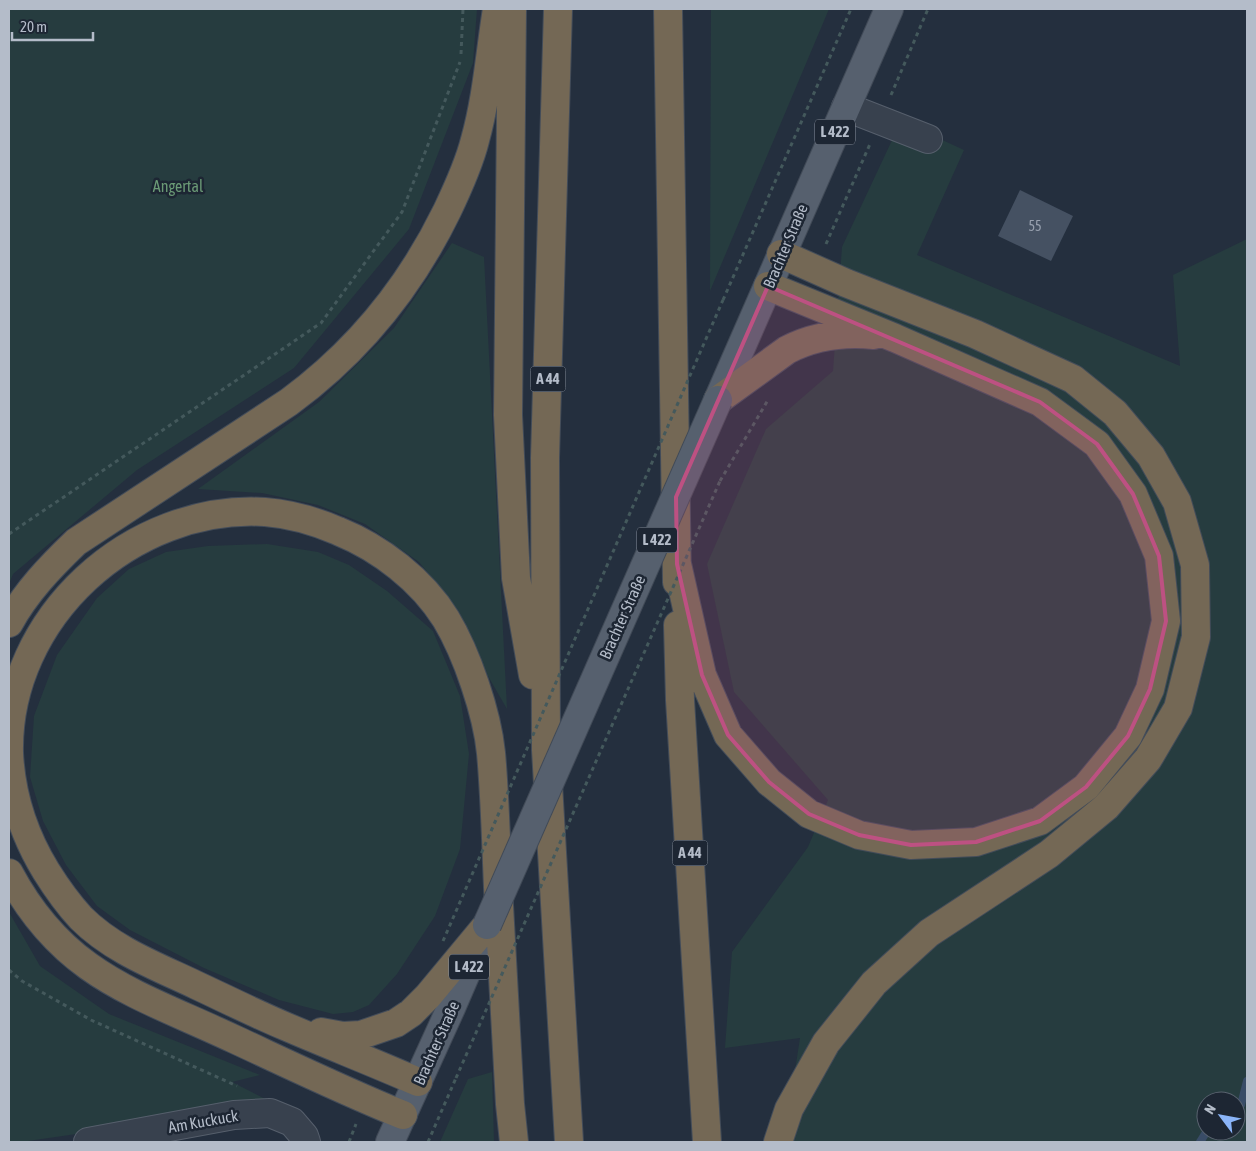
<svg xmlns="http://www.w3.org/2000/svg" width="1256" height="1151" viewBox="0 0 1256 1151" font-family="'Asap Condensed',sans-serif">
<style>
.green{fill:#263c3f;fill-rule:evenodd}
.lines{fill:none;stroke-linecap:round;stroke-linejoin:round}
.stream{stroke:#394c67;stroke-width:8}
.building{fill:#455162}
.minor-casing{stroke:#565f6c;stroke-width:30}
.major-casing{stroke:#414a57;stroke-width:30}
.highway-casing{stroke:#434c59;stroke-width:30}
.path{stroke:#44595c;stroke-width:3;stroke-dasharray:4 4;stroke-linecap:butt}
.minor{stroke:#38414e;stroke-width:28}
.major{stroke:#56606e;stroke-width:28}
.highway{stroke:#746855;stroke-width:28}
.major-bridge-casing{stroke:#414a57;stroke-width:30;stroke-linecap:butt}
.path-bridge{stroke:#44595c;stroke-width:3;stroke-dasharray:4 4;stroke-linecap:butt}
.major-bridge{stroke:#56606e;stroke-width:28}
.marked{fill:#bd5182;fill-opacity:0.2;stroke:#bd5182;stroke-width:4;stroke-linejoin:round}
.labels{text-anchor:middle;stroke-width:5;stroke-linejoin:round;paint-order:stroke}
.number-label{font-size:14px;fill:#98a1af}
.shield{fill:#1d2633;stroke:#878f9c;stroke-width:1}
.shield-label{font-size:15px;font-weight:bold;fill:#b4bcc9}
.park-label{font-size:16px;fill:#6b9a76;stroke:#1d2633}
.street-label{font-size:16px;fill:#b4bcc9;stroke:#1d2633}
</style>
<rect width="100%" height="100%" fill="#242f3e"/>
<!-- green -->
<path class="green" d="M9 9H477L473 63 409 229 294 368 137 470 13 574 9 584Z
M711 9H829L710 291Z
M901 121 964 150 917 255 1180 366 1173 275 1247 239V1142H784L800 1038 725 1048 732 952 808 847 828 800 734 692 707 564 766 429 833 371 842 247ZM1206 1101H1236V1131H1206Z
M452 243 484 257 507 709 488 676 459 612 419 562 365 524 318 505 262 493 198 489 319 402 394 328Z
M267 544 318 552 349 565 387 591 433 631 460 696 469 754 460 849 435 916 397 974 369 1005 353 1012 333 1014 279 1000 204 968 130 930 97 906 66 865 43 821 30 777 34 716 57 655 97 598 129 569 166 552 208 546Z
M9 912 40 966 109 1014 260 1075 232 1082 277 1105 21 1142H9Z
M492 1072 494 1142H440L468 1079Z"/>
<g class="lines">
<!-- stream -->
<path class="stream" d="M1236 1109 1241 1105 1247 1081
M1200 1142 1207 1131"/>
</g>
<!-- building -->
<path class="building" d="M1020 190 1073 216 1051 261 998 236Z"/>
<g class="lines">
<defs>
<path id="minor" d="M846 107 928 139
M88 1142 234 1115 270 1113 292 1122 304 1136 306 1142"/>
<path id="major" d="M718 400 889 9
M390 1142 451 1008 482 936"/>
<path id="highway" d="M512 9 508 415 516 578 533 675
M558 9 545 458 546 750 569 1142
M668 9 677 582
M718 400 787 350C814 336 844 332 874 335
M677 564 702 675 728 735 769 782 809 814 859 835 911 845 976 842 1040 821 1086 787 1128 736 1150 689 1166 621 1159 556 1133 494 1097 444 1040 402 895 338 768 286
M9 623C26 592 50 567 76 542L289 402C357 352 410 287 447 211 458 188 469 164 475 140 487 97 490 52 497 9
M678 625 680 700 707 1142
M9 873C64 976 136 993 234 1039 290 1065 346 1092 403 1115
M321 1032 343 1036 361 1035 396 1023 411 1013 428 996 487 925
M418 1082C375 1063 331 1046 287 1027 256 1014 226 999 196 985 156 966 113 950 81 918 68 904 56 887 46 871 24 835 11 795 9 753 6 617 132 504 265 512 290 514 315 521 338 531 380 548 422 580 446 619 467 654 487 713 491 753 495 797 496 842 498 887 502 959 506 1031 510 1104L514 1142
M778 1142 789 1109 826 1043 874 983 929 933 1049 854 1106 807 1148 759 1178 708 1196 637 1195 565 1177 502 1151 456 1115 413 1073 379 975 334 846 283 781 254"/>
</defs>
<!-- minor casing -->
<use href="#minor" class="minor-casing"/>
<!-- major casing -->
<use href="#major" class="major-casing"/>
<!-- highway casing -->
<use href="#highway" class="highway-casing"/>
<!-- path -->
<path class="path" d="M461 54 463 9
M891 95 928 9
M826 244 870 144
M723 300 851 9
M720 481 768 400
M9 534 321 323 402 212 460 62
M9 970 22 981 91 1020 237 1086
M349 1142 356 1124
M428 1142 456 1078"/>
<!-- minor -->
<use href="#minor" class="minor"/>
<!-- major -->
<use href="#major" class="major"/>
<!-- highway -->
<use href="#highway" class="highway"/>
<defs>
<path id="major-bridge" d="M487 925 718 400"/>
</defs>
<!-- major-bridge casing -->
<use href="#major-bridge" class="major-bridge-casing"/>
<!-- path-bridge -->
<path class="path-bridge" d="M443 941 723 300
M456 1078 720 481"/>
<!-- major-bridge -->
<use href="#major-bridge" class="major-bridge"/>
</g>
<!-- marked area -->
<path class="marked" d="M768 286 1040 402 1097 444 1133 494 1159 556 1166 621 1150 689 1128 736 1086 787 1040 821 976 842 911 845 859 835 809 814 769 782 728 735 702 675 677 564 676 497Z"/>
<g class="labels">
<!-- number labels -->
<g class="number-label">
<text x="1035" y="231">55</text>
</g>
<!-- shield labels -->
<g class="shield">
<rect x="815" y="119.5" width="40" height="25" rx="4"/>
<rect x="530.5" y="366.5" width="35" height="25" rx="4"/>
<rect x="637" y="527.5" width="40" height="25" rx="4"/>
<rect x="672.5" y="840.5" width="35" height="25" rx="4"/>
<rect x="449" y="954.5" width="40" height="25" rx="4"/>
</g>
<g class="shield-label">
<text x="835" y="137">L 422</text>
<text x="548" y="384">A 44</text>
<text x="657" y="545">L 422</text>
<text x="690" y="858">A 44</text>
<text x="469" y="972">L 422</text>
</g>
<!-- park labels -->
<g class="park-label">
<text x="178" y="192">Angertal</text>
</g>
<!-- street labels -->
<g class="street-label">
<text transform="translate(785 246) rotate(-67)" y="6">Brachter Straße</text>
<text transform="translate(622 617) rotate(-66)" y="6">Brachter Straße</text>
<text transform="translate(436 1043) rotate(-66)" y="6">Brachter Straße</text>
<text transform="translate(203 1121) rotate(-10)" y="6">Am Kuckuck</text>
</g>
</g>
<!-- border -->
<rect width="1256" height="1151" fill="none" stroke="#b4bcc9" stroke-width="20"/>
<!-- north arrow -->
<g transform="translate(1221 1116) rotate(302)"><circle r="24" fill="#1d2633" stroke="#59626f"/>
<path d="M0-4L9 19L0 12L-9 19Z" fill="#8ab4f8"/>
<text y="-8" font-size="14" font-weight="bold" text-anchor="middle" fill="#b4bcc9">N</text>
</g>
<!-- scale -->
<path d="M12 32v8h81v-8" fill="none" stroke="#b4bcc9" stroke-width="2.5"/>
<text x="20" y="32" font-size="15" fill="#b4bcc9" stroke="#1d2633" stroke-width="4" paint-order="stroke">20 m</text>
</svg>
